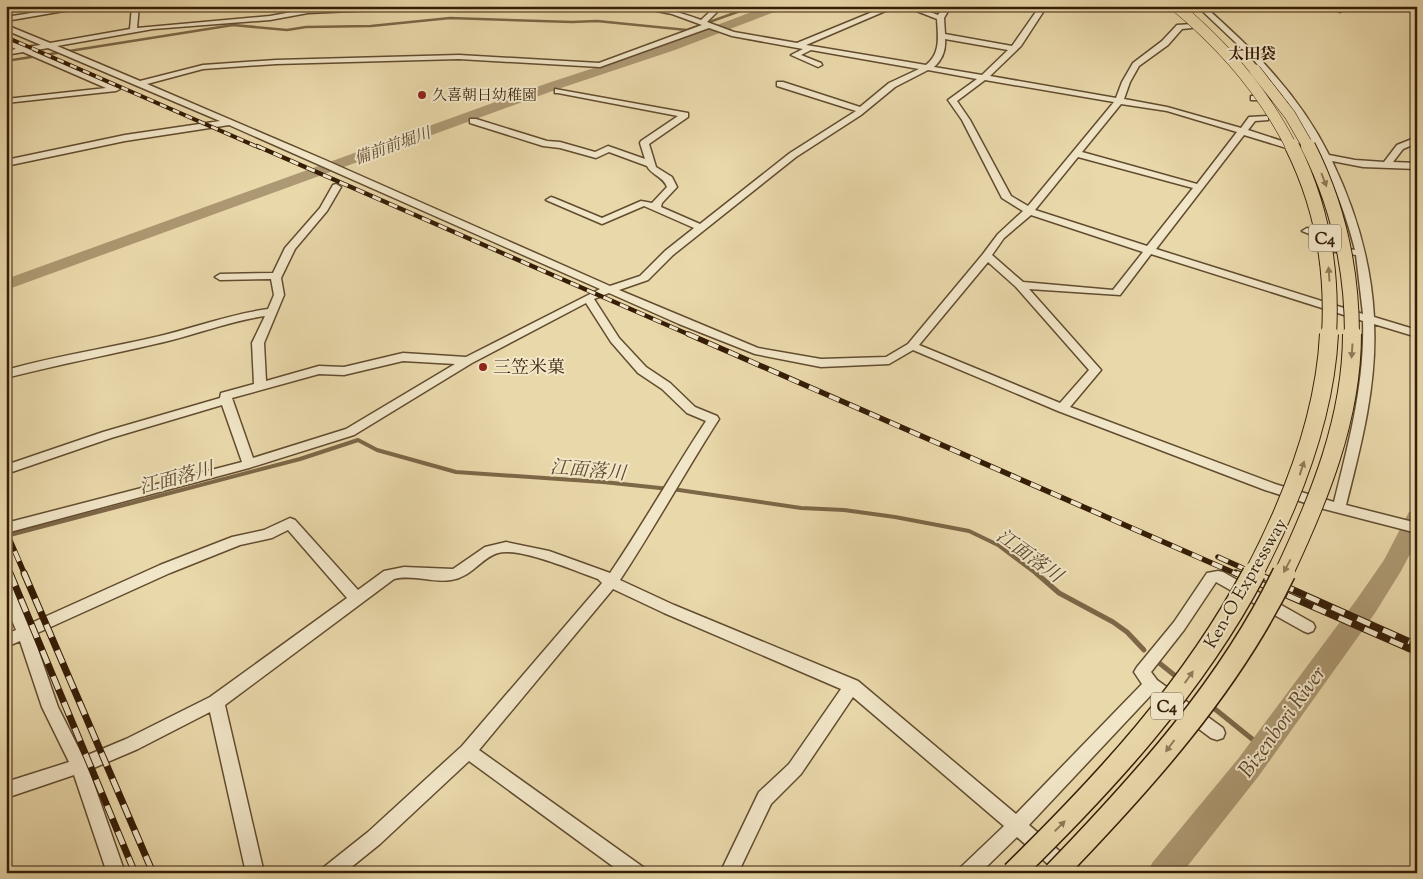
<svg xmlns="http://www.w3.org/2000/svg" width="1423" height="879" viewBox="0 0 1423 879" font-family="'Sorts Mill Goudy','Noto Serif JP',serif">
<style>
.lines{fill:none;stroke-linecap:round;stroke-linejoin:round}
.stream-far2{stroke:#7c6747;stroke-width:2.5}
.stream-far1{stroke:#7c6747;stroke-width:4}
.stream{stroke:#7c6747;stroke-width:5}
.river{fill:#ac9872;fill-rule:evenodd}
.minor-casing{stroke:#624c2f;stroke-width:3}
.minor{fill:#f1e6c8;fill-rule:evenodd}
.rail-far3-casing{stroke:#351d06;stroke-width:4}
.rail-far2-casing{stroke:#351d06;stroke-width:4.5}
.rail-far1-casing{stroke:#351d06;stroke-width:5.5}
.rail-casing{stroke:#351d06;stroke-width:7}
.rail-far3{stroke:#f1e6c8;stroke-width:2.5;stroke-dasharray:7;stroke-linecap:butt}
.rail-far2{stroke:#f1e6c8;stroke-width:3;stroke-dasharray:9;stroke-linecap:butt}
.rail-far1{stroke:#f1e6c8;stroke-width:4;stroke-dasharray:11;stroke-linecap:butt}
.rail{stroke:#f1e6c8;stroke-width:5;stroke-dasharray:14;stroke-linecap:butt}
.highway-bridge-far3-casing{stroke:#351d06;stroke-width:12;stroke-linecap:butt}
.highway-bridge-far2-casing{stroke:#351d06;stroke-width:16;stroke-linecap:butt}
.highway-bridge-far1-casing{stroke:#351d06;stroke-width:20;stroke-linecap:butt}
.highway-bridge-casing{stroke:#351d06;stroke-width:25;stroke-linecap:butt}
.highway-bridge-far3{stroke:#e9d8aa;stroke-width:11}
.highway-bridge-far2{stroke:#e9d8aa;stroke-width:14}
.highway-bridge-far1{stroke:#e9d8aa;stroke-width:18}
.highway-bridge{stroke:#e9d8aa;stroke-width:22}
.oneway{fill:#8f7a58}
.poi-dot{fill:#8f2418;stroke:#f1e6c8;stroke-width:2}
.labels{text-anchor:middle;stroke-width:4;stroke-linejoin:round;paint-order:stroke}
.far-poi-label{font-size:15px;fill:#351d06;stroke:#f1e6c8;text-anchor:start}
.far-quarter-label{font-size:16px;font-weight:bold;fill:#351d06;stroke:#f1e6c8}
.far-water-label{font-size:16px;font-style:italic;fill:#5f482c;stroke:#f1e6c8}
.shield{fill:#f1e6c8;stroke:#6d5940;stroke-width:1}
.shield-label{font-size:16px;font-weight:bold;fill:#351d06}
.poi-label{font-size:18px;fill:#351d06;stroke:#f1e6c8;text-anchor:start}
.street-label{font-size:18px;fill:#351d06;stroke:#f1e6c8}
.water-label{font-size:19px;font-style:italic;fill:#5f482c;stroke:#f1e6c8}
.near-water-label{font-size:22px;font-style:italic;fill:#5f482c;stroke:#f1e6c8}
</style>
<rect width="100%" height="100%" fill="#e9d8aa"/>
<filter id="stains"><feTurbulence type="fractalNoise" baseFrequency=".004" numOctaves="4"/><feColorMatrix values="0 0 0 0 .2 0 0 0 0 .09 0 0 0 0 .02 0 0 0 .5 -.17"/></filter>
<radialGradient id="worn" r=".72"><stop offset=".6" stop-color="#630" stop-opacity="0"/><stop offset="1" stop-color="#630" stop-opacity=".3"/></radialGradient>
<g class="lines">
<!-- stream-far2 -->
<path class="stream-far2" d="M6 61 233 25 287 30 306 27 371 26 450 18 572 22 597 21 687 30 754 6"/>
<!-- stream-far1 -->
<path class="stream-far1" d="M6 536 300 459 358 440 377 450 456 472 603 482 679 490 801 508 844 510 895 517 969 531 998 545 1038 575"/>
<!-- stream -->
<path class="stream" d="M1036 573 1059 593 1113 622 1127 632 1144 650
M1158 662 1178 678
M1210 705 1262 747"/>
<!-- river -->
<path class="river" d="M767 6H784L782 9 675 50 558 89 6 290V279L548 83 667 44Z
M1417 510V541L1401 571 1375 613 1258 777 1182 873H1148L1152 863 1238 759 1357 599 1384 560 1409 512Z"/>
<defs>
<path id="minor" d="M75 6H93L6 21V17Z
M132 6H139L137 28 270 16 308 9 421 6 418 8 308 13 270 20 153 29 57 46 140 81 203 65 276 60 459 55 599 63 702 25 672 14 631 6C656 6 677 11 701 20L716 6H723L707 22 734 32 797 43 887 6H897L806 45 926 65C941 53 938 37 937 19L904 6H914L938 15 944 6H951L944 18 945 34 1012 46 1040 6H1047L1021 46 990 76 1116 98 1122 82 1133 63 1162 41 1177 25 1192 24V28L1182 29 1168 45 1139 66 1130 82 1124 99 1167 107 1241 128 1249 117 1268 116V120L1255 121 1248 130 1319 153 1287 101 1251 100V96H1283L1253 59 1197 6H1204C1254 50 1299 95 1329 155L1355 160 1384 162 1397 145 1417 137V143L1403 149 1393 162 1417 163V169L1363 167 1332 161C1356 211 1371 262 1374 317L1417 330V337L1374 324C1377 385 1361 446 1346 505L1417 523V533L1324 509 1265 490 1058 411 913 350 889 364 821 367 755 354 679 324 609 293 594 299 619 338 646 367 670 383 695 407 717 416 719 419C685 472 655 527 620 580L674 605 858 681 1016 814 1142 684 1134 672 1137 667 1174 622 1207 573 1218 571 1223 572 1313 623 1315 627 1313 631 1308 633 1303 631 1216 582 1184 630 1151 672 1157 680 1223 728 1225 733 1223 738 1217 740 1211 738 1152 694 1029 825 1078 867 1081 873H1058L1017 837 980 873H958L961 867 1004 826 853 697 801 774 771 804 738 873H720L759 792 789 764 841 689 664 613 613 589 479 750 643 867 646 873H622L469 761 380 844 344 873H321L324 867 368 832 462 746 602 583 598 579C575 571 520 547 498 553 481 558 472 577 451 580 432 583 413 574 394 579L225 705 264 873H246L210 712 138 749 89 770 125 873H107L74 775 6 798V782L69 762 42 707 20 641 6 647V634L16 630 6 606V583L11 584 29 624 160 565 232 537 264 530 290 518 295 520 358 590 384 571 404 567 453 569 485 547 506 542 549 551 610 573C644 523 673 471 706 421L687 413 662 389 638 373 611 342 586 303 472 363 354 435 249 468 6 533V523L242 462 222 405 111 438 6 474V465L103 432 220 398 221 393 254 384 252 343 265 316C231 321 200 333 168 341 114 354 60 364 6 378V370C58 355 112 348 164 335 199 326 232 314 268 309L274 295 271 279 220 280 215 277 220 274 273 273 285 248 320 208 333 185 336 184 341 187 327 211 295 249 281 278 284 295 264 343 266 381 319 366 344 367 403 353 466 357 600 289 229 125 125 141 6 166V160L125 135 220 121 48 48 32 51 120 89 116 91 6 103V99L106 88 23 52 6 55V51L16 49 6 45V40L25 47 41 45 6 30V25L50 43 130 29ZM709 28 732 36 803 49 791 55 818 67 822 65 821 63 801 55 811 50 919 69 889 83 860 107 783 82H777V86L856 111 790 153 700 224 661 207 662 203 677 187 672 177 656 167 649 144 688 117V113L555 89V93H558L678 116 641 141 640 143 645 159 608 146 595 152 560 142 547 141 476 119H470V123L543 146 560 148 596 158 609 152 647 166C651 175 663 176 667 187L652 203 641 201 602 218 554 198 551 197 546 200 602 224 644 206 694 228 665 251 640 276 610 286 325 160 147 84 203 69 276 64 459 59 600 67ZM945 39 1008 50 982 75 934 67C942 60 946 50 945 39ZM928 70 977 79 948 100 962 120 1002 198 1023 211 998 234 983 254 908 344 886 357 821 359 758 348 619 290 648 280 673 255 796 157 861 115 895 87ZM985 80 1114 102 1028 206 1011 196 970 120 957 101ZM1121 104 1167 111 1237 132 1197 184 1082 152ZM1244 135 1322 159C1336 189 1347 218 1355 250L1336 247 1318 231 1307 228 1302 231 1312 235 1329 251 1356 255 1363 314 1156 249ZM1078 157 1193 188 1147 246 1035 210ZM1031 215 1143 252 1113 290 1023 282 992 255 1004 238ZM1151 254 1363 321C1365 382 1349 442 1334 502L1275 484 1070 407 1101 370 1029 289 1120 295ZM988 262 1016 287 1089 370 1060 403 919 345ZM403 361 455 364 346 429 253 458 232 398 319 374 344 375ZM288 530 347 598 210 697 126 739 83 757 58 707 33 635 170 573 240 545 272 538Z
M1226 6H1237L1238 8 1235 10Z
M1327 6H1337L1343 10 1340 12Z"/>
</defs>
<!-- minor casing -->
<use href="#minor" class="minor-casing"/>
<!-- minor -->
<use href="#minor" class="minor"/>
<defs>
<path id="rail-far3" d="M6 37 260 148"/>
<path id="rail-far2" d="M257 146 690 335"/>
<path id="rail-far1" d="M688 334 1239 575
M6 531 25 575
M1218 557 1258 575
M6 564 10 575"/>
<path id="rail" d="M10 573 135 873
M24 573 153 873
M1236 573 1417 652
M1255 573 1410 642"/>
</defs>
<!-- rail-far3 casing -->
<use href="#rail-far3" class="rail-far3-casing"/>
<!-- rail-far2 casing -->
<use href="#rail-far2" class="rail-far2-casing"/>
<!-- rail-far1 casing -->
<use href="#rail-far1" class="rail-far1-casing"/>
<!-- rail casing -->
<use href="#rail" class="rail-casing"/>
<!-- rail-far3 -->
<use href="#rail-far3" class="rail-far3"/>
<!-- rail-far2 -->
<use href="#rail-far2" class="rail-far2"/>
<!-- rail-far1 -->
<use href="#rail-far1" class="rail-far1"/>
<!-- rail -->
<use href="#rail" class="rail"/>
<defs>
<path id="highway-bridge-far3" d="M1176 6C1224 46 1264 92 1292 148
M1255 70 1290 115 1309 148"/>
<path id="highway-bridge-far2" d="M1292 146C1322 206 1333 269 1329 335
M1308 146C1338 205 1352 269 1352 335"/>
<path id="highway-bridge-far1" d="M1253 575C1292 501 1325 418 1329 334
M1283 575C1319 499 1352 419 1352 334"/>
<path id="highway-bridge" d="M1013 873C1105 783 1193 688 1254 573
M1055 873C1141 784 1230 686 1284 573"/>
</defs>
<!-- highway-bridge-far3 casing -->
<use href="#highway-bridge-far3" class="highway-bridge-far3-casing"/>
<!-- highway-bridge-far2 casing -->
<use href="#highway-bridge-far2" class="highway-bridge-far2-casing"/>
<!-- highway-bridge-far1 casing -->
<use href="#highway-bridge-far1" class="highway-bridge-far1-casing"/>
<!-- highway-bridge casing -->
<use href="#highway-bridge" class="highway-bridge-casing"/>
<!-- highway-bridge-far3 -->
<use href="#highway-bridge-far3" class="highway-bridge-far3"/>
<!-- highway-bridge-far2 -->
<use href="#highway-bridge-far2" class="highway-bridge-far2"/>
<!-- highway-bridge-far1 -->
<use href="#highway-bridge-far1" class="highway-bridge-far1"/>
<!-- highway-bridge -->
<use href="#highway-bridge" class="highway-bridge"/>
</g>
<!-- one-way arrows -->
<defs><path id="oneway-solid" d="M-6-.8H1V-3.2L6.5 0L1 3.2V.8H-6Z" transform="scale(1.25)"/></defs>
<g class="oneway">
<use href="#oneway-solid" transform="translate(1324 180) rotate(69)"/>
<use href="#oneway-solid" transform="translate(1329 274) rotate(-94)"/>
<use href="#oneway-solid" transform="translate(1352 351) rotate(94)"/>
<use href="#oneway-solid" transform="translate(1302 468) rotate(-72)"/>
<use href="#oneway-solid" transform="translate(1287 566) rotate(118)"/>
<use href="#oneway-solid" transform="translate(1189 677) rotate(-55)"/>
<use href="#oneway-solid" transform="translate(1170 746) rotate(127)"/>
<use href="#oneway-solid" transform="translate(1060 826) rotate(-45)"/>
</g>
<!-- markers -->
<g class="poi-dot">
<circle cx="422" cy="95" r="5"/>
<circle cx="483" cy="367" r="5"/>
</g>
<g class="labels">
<!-- far-poi labels -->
<g class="far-poi-label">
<text x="432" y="100">久喜朝日幼稚園</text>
</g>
<!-- far-quarter labels -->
<g class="far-quarter-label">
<text x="1252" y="59">太田袋</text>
</g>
<!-- far-water labels -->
<g class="far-water-label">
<text transform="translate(392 145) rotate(-20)" y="6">備前前堀川</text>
</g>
<!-- shield labels -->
<g class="shield">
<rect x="1309" y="224.5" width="32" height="27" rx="4"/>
<rect x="1151" y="692.5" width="32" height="27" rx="4"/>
</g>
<g class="shield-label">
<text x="1325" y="244">C4</text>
<text x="1167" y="712">C4</text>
</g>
<!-- poi labels -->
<g class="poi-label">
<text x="493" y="373">三笠米菓</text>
</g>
<!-- street labels -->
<g class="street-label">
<text transform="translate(1245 583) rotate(-60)" y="6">Ken-O Expressway</text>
</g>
<!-- water labels -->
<g class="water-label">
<text transform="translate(588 469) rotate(5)" y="7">江面落川</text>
<text transform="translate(176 477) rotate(-15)" y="7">江面落川</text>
<text transform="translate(1030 555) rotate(36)" y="7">江面落川</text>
</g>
<!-- near-water labels -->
<g class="near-water-label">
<text transform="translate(1281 721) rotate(-54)" y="8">Bizenbori River</text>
</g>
</g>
<!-- margin -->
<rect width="1423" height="879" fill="none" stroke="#e9d8aa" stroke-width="25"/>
<rect x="8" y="8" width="1408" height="864" fill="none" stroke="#351d06" stroke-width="2.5"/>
<rect x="12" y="12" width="1398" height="854" fill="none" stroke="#351d06"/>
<rect width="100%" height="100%" filter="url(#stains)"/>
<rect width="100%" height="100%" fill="url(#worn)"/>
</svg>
